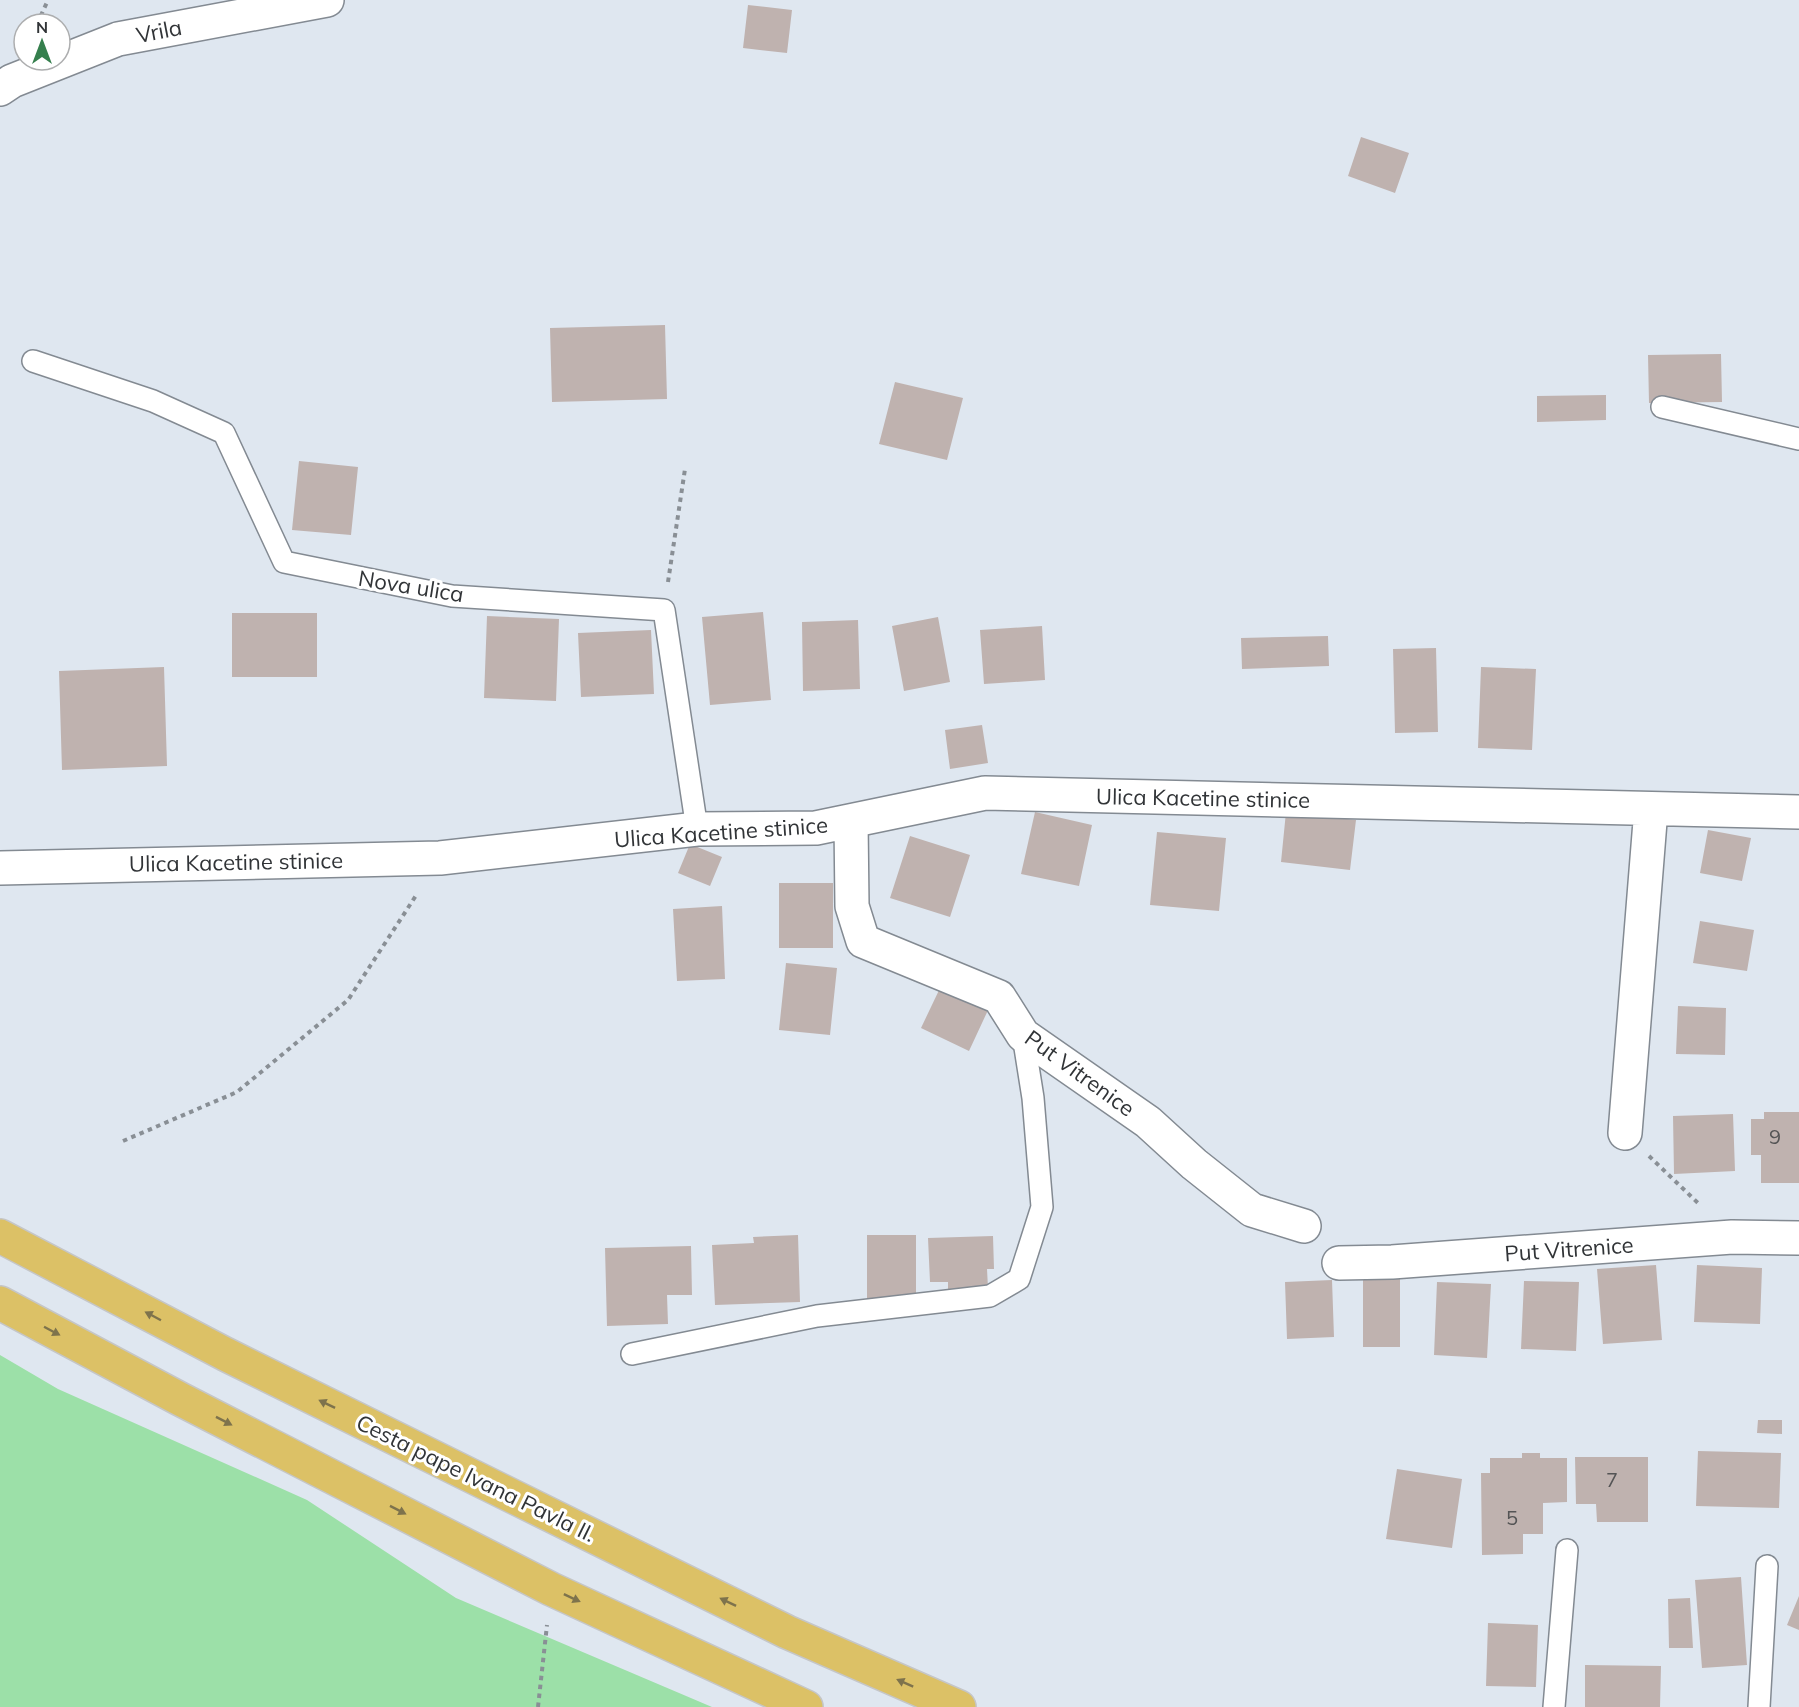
<svg xmlns="http://www.w3.org/2000/svg" width="1799" height="1707" viewBox="0 0 1799 1707" font-family="Mulish,sans-serif">
<style>
.green{fill:#9ce0a8}
.building{fill:#bfb2af}
.lines{fill:none;stroke-linecap:round;stroke-linejoin:round}
.lane-casing{stroke:#838a92;stroke-width:24}
.street-casing{stroke:#838a92;stroke-width:36}
.primary-casing{stroke:#c5c6c7;stroke-width:36}
.path{stroke:#898f95;stroke-width:4;stroke-dasharray:4.5 4.5;stroke-linecap:butt}
.lane{stroke:#fff;stroke-width:21}
.street{stroke:#fff;stroke-width:33}
.primary{stroke:#dcc166;stroke-width:33}
.oneway{fill:#7e734c}
.labels{text-anchor:middle;stroke-width:6;stroke-linejoin:round;paint-order:stroke}
.number-label{font-size:20px;fill:#545455}
.street-label{font-size:22px;fill:#313437;stroke:#fff}
</style>
<rect width="100%" height="100%" fill="#dfe7f0"/>
<!-- green -->
<path class="green" d="M0 1355 58 1389 307 1500 456 1598 712 1707H0Z"/>
<!-- building -->
<path class="building" d="M748 5 792 10 787 53 743 48Z
M1361 137 1409 153 1395 193 1348 176Z
M665 325 667 399 552 402 550 328Z
M1721 354 1722 402 1649 403 1648 355Z
M895 382 963 398 947 460 879 444Z
M1606 395V420L1537 422V396Z
M299 461 358 467 351 535 292 530Z
M763 612 771 700 710 705 702 617Z
M232 613H317V677H232Z
M487 616 559 619 556 701 484 698Z
M938 617 950 682 904 691 892 626Z
M858 620 860 689 803 691 802 622Z
M1042 626 1045 680 984 684 980 630Z
M651 630 654 694 581 697 578 633Z
M1328 636 1329 666 1242 669 1241 638Z
M1436 648 1438 732 1395 733 1393 649Z
M164 667 167 766 62 770 59 671Z
M1481 667 1536 669 1532 750 1478 748Z
M982 725 988 763 950 769 945 730Z
M1035 812 1092 825 1079 886 1021 874Z
M1286 812 1356 820 1350 870 1281 862Z
M1708 830 1751 838 1742 881 1700 873Z
M1157 832 1226 838 1219 911 1150 905Z
M910 836 970 855 950 917 890 898Z
M690 844 722 857 710 886 678 873Z
M779 883H833V948H779Z
M722 906 725 979 677 981 673 909Z
M1700 921 1754 930 1747 971 1693 963Z
M786 963 837 968 830 1035 779 1030Z
M941 986 989 1008 969 1051 921 1028Z
M1678 1006 1726 1008 1725 1055 1676 1054Z
M1764 1112H1799V1183H1761V1155H1751V1119H1764Z
M1733 1114 1735 1171 1674 1174 1673 1116Z
M798 1235 800 1302 715 1305 712 1245 754 1243 753 1237Z
M867 1235H916V1298H867Z
M993 1236 994 1269H987L988 1288 948 1289V1282H930L928 1238Z
M691 1246 692 1295H667L668 1324 607 1326 605 1248Z
M1656 1265 1662 1340 1603 1344 1597 1269Z
M1697 1265 1762 1268 1760 1324 1694 1322Z
M1363 1279H1400V1347H1363Z
M1332 1280 1334 1337 1287 1339 1285 1282Z
M1524 1281 1579 1282 1576 1351 1521 1349Z
M1437 1282 1491 1284 1487 1358 1434 1355Z
M1758 1420H1782V1434L1757 1433Z
M1698 1451 1781 1453 1779 1508 1696 1506Z
M1522 1453H1540V1458H1567V1502L1543 1503V1534H1523V1554L1482 1555 1481 1473H1490V1458H1522Z
M1575 1457H1648V1522H1597L1596 1504H1576Z
M1397 1469 1462 1479 1452 1548 1386 1539Z
M1741 1577 1747 1665 1702 1668 1695 1580Z
M1799 1596V1630L1787 1625Z
M1690 1598 1693 1648H1669L1668 1599Z
M1488 1623 1538 1625 1536 1687 1486 1686Z
M1585 1665 1661 1666 1660 1707H1585Z"/>
<g class="lines">
<defs>
<path id="lane" d="M33 361 153 401 224 433 284 562 452 596 664 610 697 829
M1662 407 1799 439
M632 1354 817 1316 990 1296 1019 1279 1042 1207 1033 1098 1023 1035
M1554 1707 1567 1550
M1759 1707 1767 1566"/>
<path id="street" d="M0 89 12 81 118 39 327 0
M851 821 852 906 863 941 999 997 1023 1035 1148 1122 1194 1164 1252 1210 1304 1226
M0 868 440 858 697 829 816 828 985 793 1799 812
M1625 1133 1651 809
M1339 1263 1392 1262 1732 1237 1799 1238"/>
<path id="primary" d="M0 1236 225 1354 787 1632 959 1707
M0 1303 180 1399 551 1589 806 1707"/>
</defs>
<!-- lane casing -->
<use href="#lane" class="lane-casing"/>
<!-- street casing -->
<use href="#street" class="street-casing"/>
<!-- primary casing -->
<use href="#primary" class="primary-casing"/>
<!-- path -->
<path class="path" d="M37 24 48 0
M668 582 685 469
M123 1141 237 1092 348 1000 417 894
M1649 1156 1700 1205
M538 1707 547 1625"/>
<!-- lane -->
<use href="#lane" class="lane"/>
<!-- street -->
<use href="#street" class="street"/>
<!-- primary -->
<use href="#primary" class="primary"/>
</g>
<!-- one-way arrows -->
<defs><path id="oneway-solid" d="M-6-.8H1V-3.2L6.5 0L1 3.2V.8H-6Z" transform="scale(1.5)"/></defs>
<g class="oneway">
<use href="#oneway-solid" transform="translate(153 1316) rotate(-152)"/>
<use href="#oneway-solid" transform="translate(52 1331) rotate(28)"/>
<use href="#oneway-solid" transform="translate(327 1404) rotate(-154)"/>
<use href="#oneway-solid" transform="translate(224 1421) rotate(27)"/>
<use href="#oneway-solid" transform="translate(398 1510) rotate(27)"/>
<use href="#oneway-solid" transform="translate(572 1598) rotate(25)"/>
<use href="#oneway-solid" transform="translate(728 1602) rotate(-154)"/>
<use href="#oneway-solid" transform="translate(905 1683) rotate(-156)"/>
</g>
<g class="labels">
<!-- number labels -->
<g class="number-label">
<text x="1775" y="1144">9</text>
<text x="1612" y="1487">7</text>
<text x="1512" y="1525">5</text>
</g>
<!-- street labels -->
<g class="street-label">
<text transform="translate(159 31) rotate(-11)" y="8">Vrila</text>
<text transform="translate(411 586) rotate(9)" y="8">Nova ulica</text>
<text transform="translate(1203 798) rotate(1)" y="8">Ulica Kacetine stinice</text>
<text transform="translate(721 832) rotate(-4)" y="8">Ulica Kacetine stinice</text>
<text transform="translate(236 862) rotate(-1)" y="8">Ulica Kacetine stinice</text>
<text transform="translate(1080 1073) rotate(36)" y="8">Put Vitrenice</text>
<text transform="translate(1569 1249) rotate(-4)" y="8">Put Vitrenice</text>
<text transform="translate(476 1478) rotate(26)" y="8">Cesta pape Ivana Pavla II.</text>
</g>
</g>
<!-- north arrow -->
<g transform="translate(42 42)"><circle r="28" fill="#ffffff" stroke="#adaeaf" stroke-width="1.5"/>
<path d="M0-4.5L10 22L0 15L-10 22Z" fill="#357f4d"/>
<text y="-9" font-size="16" font-weight="bold" text-anchor="middle" fill="#313437">N</text>
</g>
</svg>
